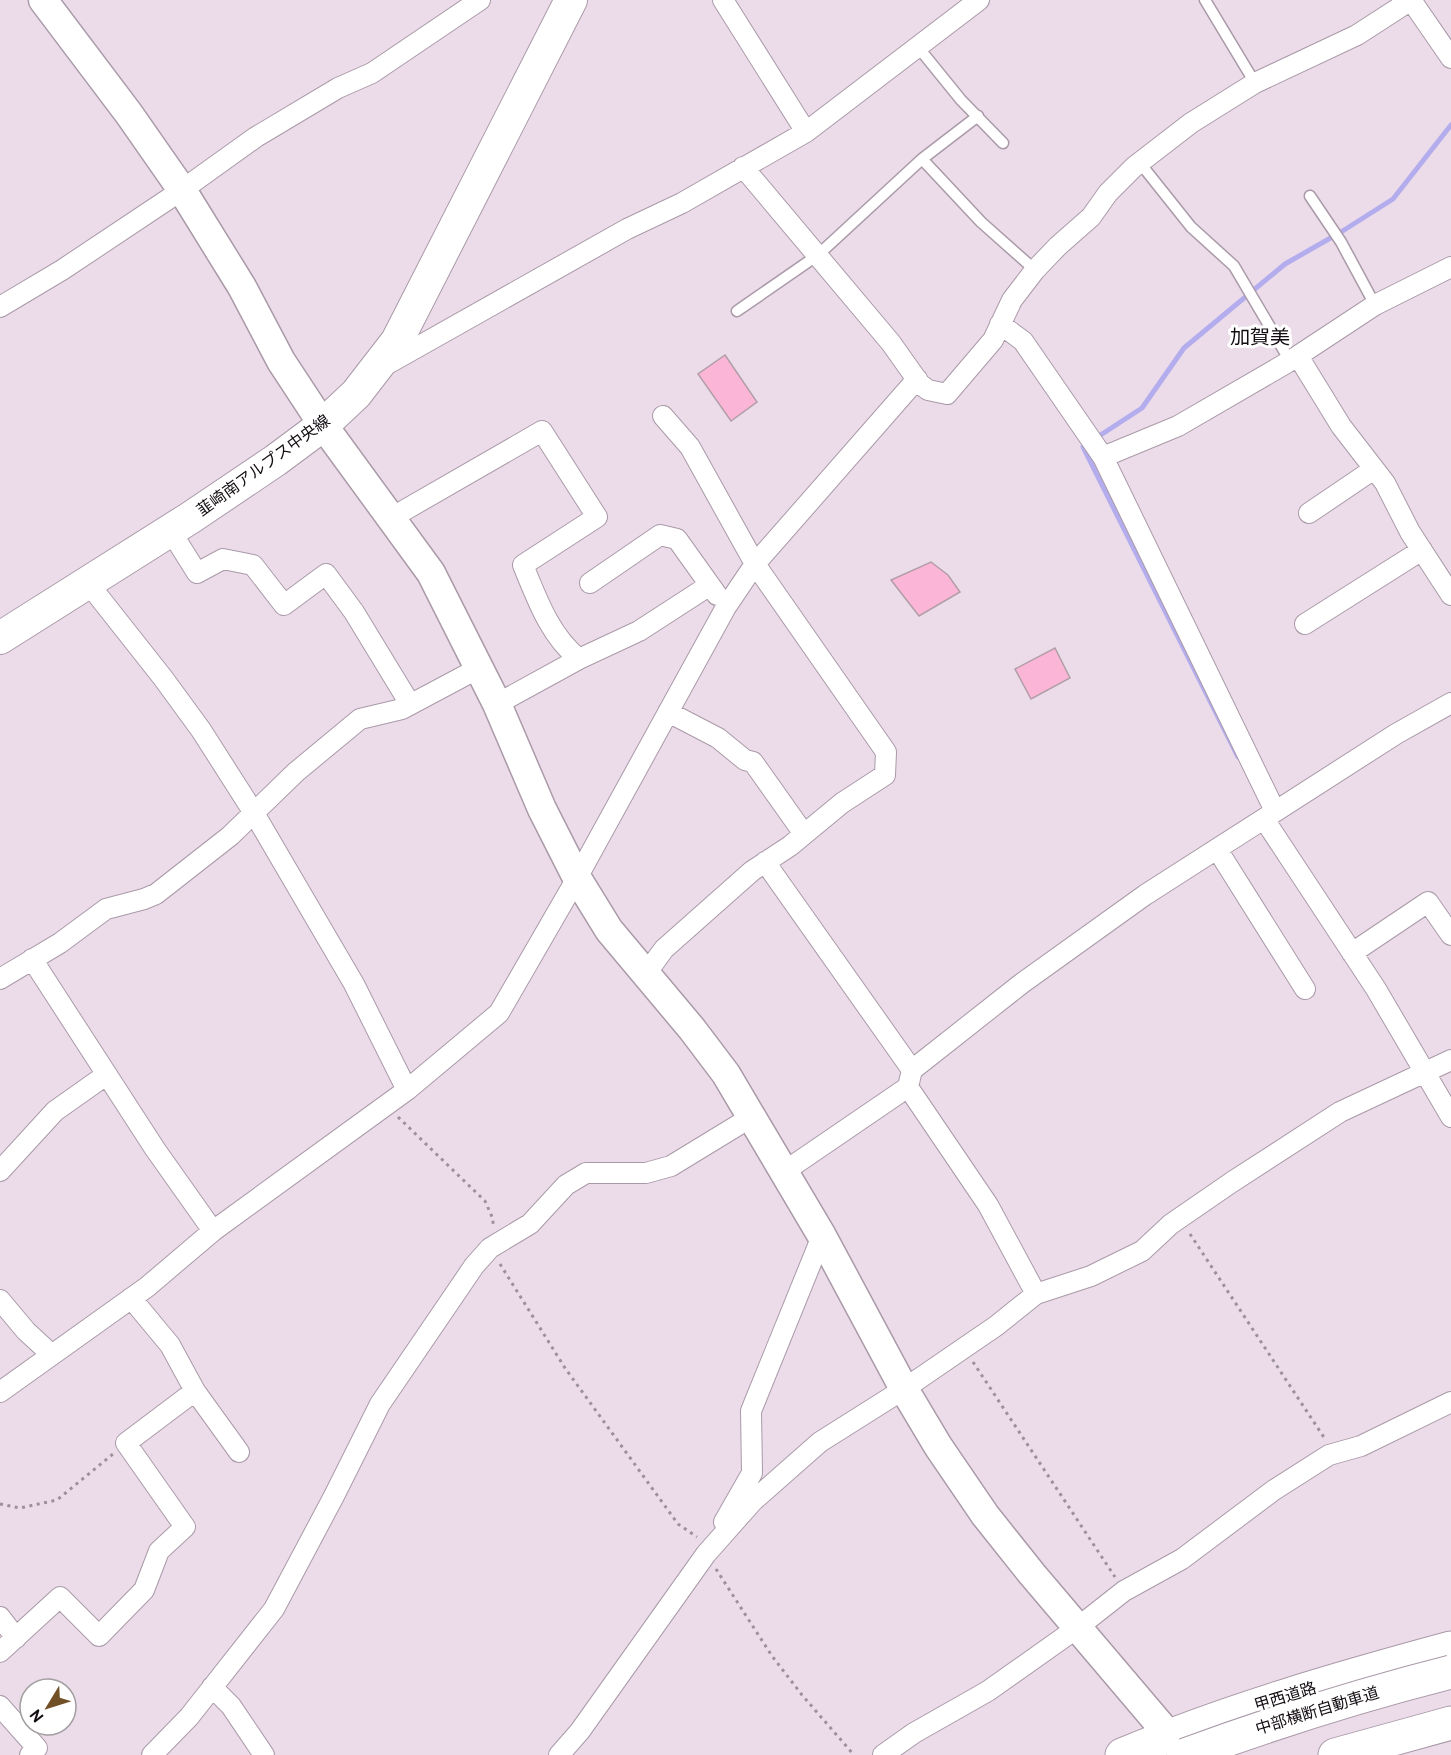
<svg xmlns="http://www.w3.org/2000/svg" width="1451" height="1755" viewBox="0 0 1451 1755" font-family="Overpass,'Noto Sans JP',sans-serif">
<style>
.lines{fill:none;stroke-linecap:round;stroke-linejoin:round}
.stream{stroke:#b3aded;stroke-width:5}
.building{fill:#fbb5d6;stroke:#b19ea6;stroke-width:1.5}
.lane-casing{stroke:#aa9aa8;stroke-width:13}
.street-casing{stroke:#aa9aa8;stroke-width:22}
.secondary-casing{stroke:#aa9aa8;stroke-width:31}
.primary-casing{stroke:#aa9aa8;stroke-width:34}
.highway-casing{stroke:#aa9aa8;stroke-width:35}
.path{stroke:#9c909b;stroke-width:3;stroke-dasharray:3 4.5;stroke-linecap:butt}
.lane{stroke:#fff;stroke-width:10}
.street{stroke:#fff;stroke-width:20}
.secondary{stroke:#fff;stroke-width:28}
.primary{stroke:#fff;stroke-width:32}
.highway{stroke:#fff;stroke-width:33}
.highway-bridge-casing{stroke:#aa9aa8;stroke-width:35;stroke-linecap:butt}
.highway-bridge{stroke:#fff;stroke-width:33}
.labels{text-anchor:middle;stroke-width:6;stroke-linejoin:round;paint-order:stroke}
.street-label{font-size:16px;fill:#130d12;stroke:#fff}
.quarter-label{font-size:20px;fill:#130d12;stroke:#fff}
</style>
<rect width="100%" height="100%" fill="#ecdcea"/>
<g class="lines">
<!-- stream -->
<path class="stream" d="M1096 438 1142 408 1184 348 1285 264 1341 232 1393 199 1451 125
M1088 443 1083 447 1238 757"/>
</g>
<!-- building -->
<path class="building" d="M725 355 757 402 731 421 698 374Z
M931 562 948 575 960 592 919 616 891 580Z
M1055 648 1070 678 1031 699 1015 669Z"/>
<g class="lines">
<defs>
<path id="lane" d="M1205 0 1255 83
M918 47 961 100 1003 143
M922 159 981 222 1035 270
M1140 163 1191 227 1234 266 1290 361
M1310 196 1341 242 1375 305
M737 311 818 255 922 159 978 116"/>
<path id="street" d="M723 0 806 132
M1411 0 1451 58
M743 167 891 343 920 384 928 390 947 394 993 340 1012 300 1035 270 1058 246 1091 217 1108 193 1134 167 1191 123 1255 83 1357 35 1411 0
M0 307 62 270 182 190 256 137 338 88 372 73 480 0
M1000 324 1023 341 1103 457 1275 811
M1298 356 1341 426 1385 483 1410 532 1451 595
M384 363 391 362 627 229 682 203 806 132 979 0
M1103 457 1178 426 1290 361 1375 305 1451 267
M1309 513 1374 469
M391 518 542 431 597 517 523 565C537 599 550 636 579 659L639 631 710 585
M170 530 197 573 223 559 253 565 284 605 326 574 354 612 410 704
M88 583 163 678 201 730 254 813 354 984 407 1090
M590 583 660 535 677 539 717 595
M1305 624 1422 550
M497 704 579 659
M668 712 718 738 745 760 753 762 804 834
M1264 819 1376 989 1451 1117
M1217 849 1305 989
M765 862 912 1070
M1352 953 1428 902 1451 935
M32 959 155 1149 213 1231
M645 975 664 949 752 871 790 846 842 803 885 775 886 752 755 564 690 447 663 416
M0 979 60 943 106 909 144 899 156 894 230 836 296 772 360 719 402 709 479 668
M908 1087 988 1205 1036 1294
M0 1171 55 1111 106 1075
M785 1171 908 1087 912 1070 1021 984 1145 895 1396 734 1451 703
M0 1300 26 1331 52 1355
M195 1391 239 1452
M0 1392 147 1287 213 1231 407 1090 499 1013 577 878 726 607 755 564 917 379
M724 1522 752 1473 751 1411 822 1236
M0 1617 16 1638
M0 1652 60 1597 99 1636 144 1590 159 1551 185 1527 126 1443 195 1391 170 1345 131 1298
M212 1687 231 1706 264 1755
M0 1706 37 1748 30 1755
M152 1755 189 1717 274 1609 334 1496 380 1404 474 1266 490 1248 530 1224 566 1185 586 1173H646L671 1166 753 1116
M559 1755 580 1731 706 1554 753 1501 820 1442 904 1389 996 1326 1036 1294 1091 1276 1142 1251 1171 1224 1232 1182 1340 1112 1451 1060
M883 1755 914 1733 988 1691 1077 1628 1124 1591 1182 1559 1274 1490 1329 1455 1361 1446 1451 1402"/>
<path id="secondary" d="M43 0 129 114 182 190 242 287 281 361 323 425 431 573 497 704 542 809 577 878 609 930 692 1029 726 1074 822 1236 904 1389 938 1446 985 1515 1032 1574 1184 1753"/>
<path id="primary" d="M0 638 190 518 276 460 323 425 356 394 397 341 571 0"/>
<path id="highway" d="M1122 1755C1229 1710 1340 1678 1451 1648
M1335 1755 1451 1723"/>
</defs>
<!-- lane casing -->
<use href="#lane" class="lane-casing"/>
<!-- street casing -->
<use href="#street" class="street-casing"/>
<!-- secondary casing -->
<use href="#secondary" class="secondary-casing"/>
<!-- primary casing -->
<use href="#primary" class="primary-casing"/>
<!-- highway casing -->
<use href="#highway" class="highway-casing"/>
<!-- path -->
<path class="path" d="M398 1117 485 1201 493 1219V1225
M1190 1234 1325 1439
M500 1264 565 1368 678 1524 697 1537
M973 1362 1115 1577
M0 1504 20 1508 57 1500 113 1454
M716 1569 772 1656 802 1695 854 1755"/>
<!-- lane -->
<use href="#lane" class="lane"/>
<!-- street -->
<use href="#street" class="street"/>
<!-- secondary -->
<use href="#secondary" class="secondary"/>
<!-- primary -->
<use href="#primary" class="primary"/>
<!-- highway -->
<use href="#highway" class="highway"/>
<defs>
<path id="highway-bridge" d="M1185 1755C1272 1723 1360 1695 1451 1672"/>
</defs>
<!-- highway-bridge casing -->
<use href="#highway-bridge" class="highway-bridge-casing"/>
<!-- highway-bridge -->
<use href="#highway-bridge" class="highway-bridge"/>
</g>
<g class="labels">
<!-- street labels -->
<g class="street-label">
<text transform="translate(263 465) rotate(-36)" y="6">韮崎南アルプス中央線</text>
<text transform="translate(1285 1696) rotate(-17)" y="6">甲西道路</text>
<text transform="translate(1317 1710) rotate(-17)" y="6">中部横断自動車道</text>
</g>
<!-- quarter labels -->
<g class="quarter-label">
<text x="1260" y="344">加賀美</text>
</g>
</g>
<!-- north arrow -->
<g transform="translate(48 1707) rotate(232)"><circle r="28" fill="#ffffff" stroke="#a19ea0" stroke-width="1.5"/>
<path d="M0-4.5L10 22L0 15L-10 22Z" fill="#715027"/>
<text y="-9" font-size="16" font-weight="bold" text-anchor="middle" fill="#130d12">N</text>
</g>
</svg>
